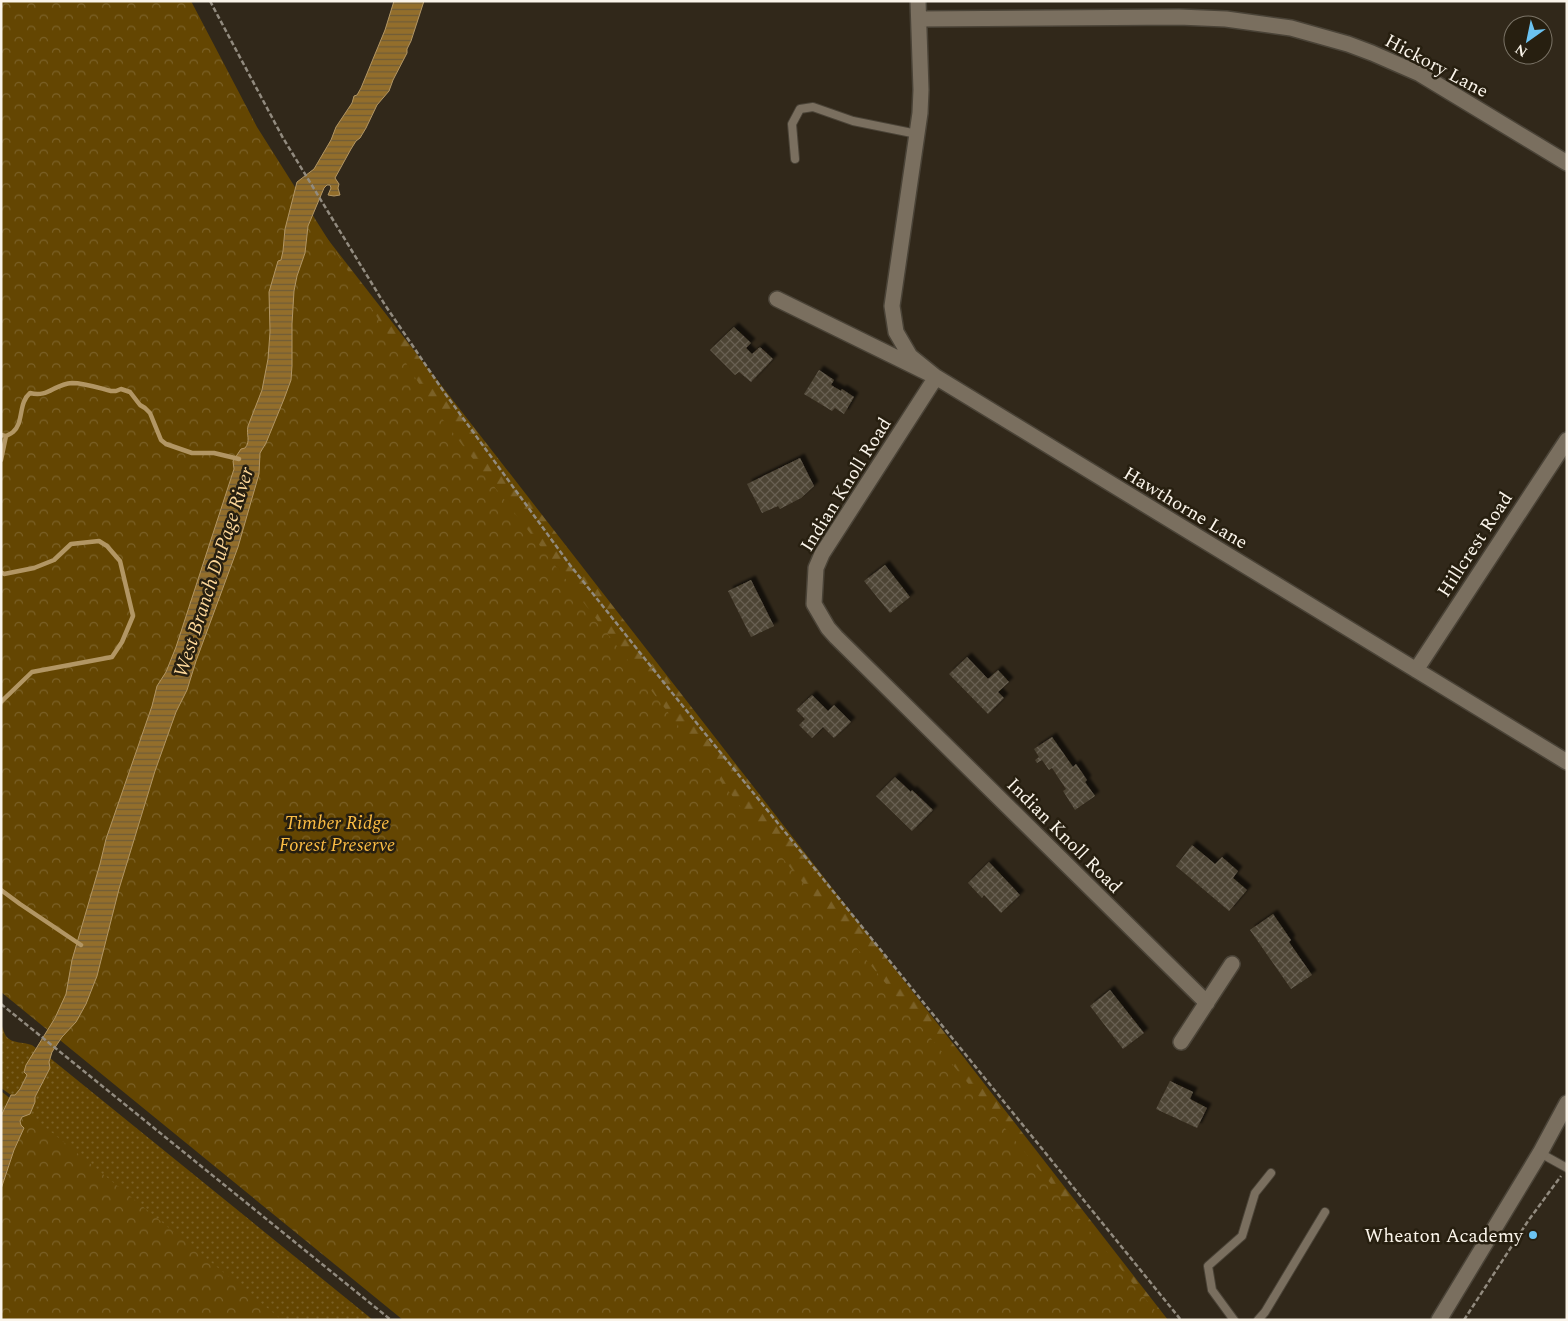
<svg xmlns="http://www.w3.org/2000/svg" width="1568" height="1321" viewBox="0 0 1568 1321" font-family="Spectral,serif">
<style>
.grass{fill:url(#grass-dots)}
.forest{fill:url(#forest-firs)}
.park{fill:url(#park-crowns)}
.water{fill:url(#water-rules);stroke:#b29664}
.lines{fill:none;stroke-linecap:round;stroke-linejoin:round}
.stream{stroke:#b29664;stroke-width:4.5}
.building{fill:url(#building-cross-hatch);filter:url(#shadow)}
.lane-casing{stroke:#4a4337;stroke-width:10}
.street-casing{stroke:#4a4337;stroke-width:18}
.secondary-casing{stroke:#4a4337;stroke-width:18}
.path{stroke:#928b7f;stroke-width:2.5;stroke-dasharray:5 2.5;stroke-linecap:butt}
.lane{stroke:#7a6f5f;stroke-width:8}
.street{stroke:#7a6f5f;stroke-width:15}
.secondary{stroke:#7a6f5f;stroke-width:15}
.poi-dot{fill:#6bc3f2;stroke:#271f10;stroke-width:2}
.labels{text-anchor:middle;stroke-width:5;stroke-linejoin:round;paint-order:stroke}
.street-label{font-size:19px;fill:#faf4ea;stroke:#271f10}
.park-label{font-size:19px;font-style:italic;fill:#fcbd44;stroke:#271f10}
.poi-label{font-size:19px;fill:#faf4ea;stroke:#271f10;text-anchor:end}
.water-label{font-size:20px;font-style:italic;fill:#fcd698;stroke:#271f10}
</style>
<defs>
<pattern id="grass-dots" width="8" height="8" patternUnits="userSpaceOnUse" patternTransform="scale(1.25)"><rect width="8" height="8" fill="#644602"/><path d="M2 2h.1M6 6h.1" fill="none" stroke="#7b6127" stroke-width="1.8" stroke-linecap="round"/></pattern>
<pattern id="forest-firs" width="22" height="20" patternUnits="userSpaceOnUse" patternTransform="scale(1.25)"><rect width="22" height="20" fill="#644602"/><path d="M5 1l3.5 6h-7zM16 11l3.5 6h-7z" fill="#7b6127"/></pattern>
<pattern id="park-crowns" width="20" height="18" patternUnits="userSpaceOnUse" patternTransform="scale(1.25)"><rect width="20" height="18" fill="#644602"/><path d="M2 6a3 3 0 1 1 6 0M12 15a3 3 0 1 1 6 0" fill="none" stroke="#7b6127"/></pattern>
<pattern id="water-rules" width="6" height="5" patternUnits="userSpaceOnUse" patternTransform="scale(1.25)"><rect width="6" height="5" fill="#936e2b"/><path d="M0 2.5h6" fill="none" stroke="#6f5c38"/></pattern>
<pattern id="building-cross-hatch" width="8" height="8" patternUnits="userSpaceOnUse" patternTransform="scale(1.25)"><rect width="8" height="8" fill="#4e4535"/><path d="M0 0l8 8M0 8l8-8" fill="none" stroke="#686052"/></pattern>
<filter id="shadow"><feDropShadow dx="4.5" dy="-4.5" stdDeviation="1" flood-color="#0009"/></filter>
</defs>
<rect width="100%" height="100%" fill="#31281a"/>
<!-- grass -->
<path class="grass" d="M1 1024C3 1028 4 1033 6 1036 14 1046 28 1040 36 1048L24 1072 27 1075 20 1089 15 1095H11L1 1088Z
M50 1058 373 1320H224L22 1117 30 1114 35 1102V1097L50 1068 49 1062Z"/>
<!-- forest -->
<path class="forest" d="M319 228 1168 1320H1012L478 499Z"/>
<!-- park -->
<path class="park" d="M1 1H191L257 127 437 412 747 815 1163 1320H403L1 992Z
M1 1091 282 1320H1Z"/>
<!-- water -->
<path class="water" d="M394 1H424L411 41 407 49V53L393 80 389 91 377 105 366 128 360 138 356 141 351 149 335 178 339 184 338 188 340 195 334 196 328 195 331 188 330 185H327L324 188 308 226 305 253 297 276 294 291 292 324V366L291 380 284 399 266 443 260 453 259 474 238 547 196 661 187 690 176 712 155 771 119 889 97 976 86 1004 76 1022 62 1037 52 1052 49 1062 50 1068 35 1097V1102L30 1114 22 1117 20 1121 21 1125 24 1128 14 1150 1 1189V1116L11 1095H15L20 1089 27 1075 24 1072 26 1065 55 1018 66 994 72 960 100 864 106 839 152 706 157 686 166 672 176 647 234 469 233 461 241 449 245 448C251 441 246 435 248 426L262 390 268 359 270 332 269 292 278 261 281 260 283 251 285 229 297 182 314 169 331 140 336 127 352 103 354 96 357 95 361 88 385 30Z"/>
<g class="lines">
<!-- stream -->
<path class="stream" d="M1 435 6 436C8 435 11 434 13 432 24 423 18 403 30 393 48 398 54 384 72 383 85 383 99 388 111 391H116L121 389 130 392 140 405 145 408 150 413 161 440 166 444 192 453H214L239 459
M1 460 6 436
M1 572 4 574 34 568 54 560 71 544 99 541 107 546 120 561 133 616 122 642 112 657 32 672 1 702
M1 890 20 904 81 945"/>
</g>
<!-- building -->
<path class="building" d="M734 327 751 343 746 348 752 354 760 347 773 359 751 382 739 372 735 375 710 350Z
M819 370 834 380 831 385 841 391 842 389 854 397 844 414 835 408 832 411 804 394Z
M800 458 814 486 801 498 780 509 778 506 762 513 747 484Z
M885 565 910 597 890 613 864 581Z
M751 580 774 626 751 637 728 591Z
M967 657 988 679 998 670 1009 682 998 692 1004 698 988 714 949 674Z
M812 695 828 711 834 705 851 722 834 738 823 727 812 738 799 725 805 719 796 710Z
M1052 737 1073 767 1076 764 1087 780 1085 782 1095 796 1075 810 1063 791 1066 789 1052 768 1049 770 1042 760 1037 763 1035 760 1039 757 1034 749Z
M895 777 911 792 912 790 933 810 912 831 876 796Z
M1192 845 1215 864 1222 857 1238 871 1233 878 1247 890 1229 911 1176 866Z
M989 862 1020 895 1001 913 984 895 982 898 968 883Z
M1273 914 1291 940 1289 942 1312 975 1291 989 1250 930Z
M1110 990 1144 1033 1123 1049 1090 1006Z
M1170 1081 1193 1092 1190 1099 1207 1108 1197 1128 1156 1109Z"/>
<g class="lines">
<defs>
<path id="lane" d="M795 159 792 124 800 109 813 107 853 121 917 134
M1540 1153 1567 1168
M1234 1320 1212 1290 1208 1266 1242 1236 1255 1193 1271 1173
M1258 1320 1265 1312 1325 1212"/>
<path id="street" d="M918 1 921 90 920 113 892 306 896 332 910 356 936 377 822 554 816 568 814 604 828 628 836 637 1207 1003
M919 19 1179 17 1226 19 1291 28 1348 44 1372 53 1420 74 1567 163
M777 299 936 377 1567 762
M1416 670 1567 440
M1181 1042 1232 964"/>
<path id="secondary" d="M1439 1320 1540 1153 1567 1103"/>
</defs>
<!-- lane casing -->
<use href="#lane" class="lane-casing"/>
<!-- street casing -->
<use href="#street" class="street-casing"/>
<!-- secondary casing -->
<use href="#secondary" class="secondary-casing"/>
<!-- path -->
<path class="path" d="M210 1 283 138 385 305 444 392 570 565 669 689 1181 1320
M1 1004 391 1320
M1464 1320 1528 1221 1561 1176"/>
<!-- lane -->
<use href="#lane" class="lane"/>
<!-- street -->
<use href="#street" class="street"/>
<!-- secondary -->
<use href="#secondary" class="secondary"/>
</g>
<!-- markers -->
<circle class="poi-dot" cx="1533" cy="1235" r="5"/>
<g class="labels">
<!-- street labels -->
<g class="street-label">
<text transform="translate(1437 65) rotate(28)" y="7">Hickory Lane</text>
<text transform="translate(845 484) rotate(-58)" y="7">Indian Knoll Road</text>
<text transform="translate(1186 507) rotate(31)" y="7">Hawthorne Lane</text>
<text transform="translate(1474 544) rotate(-57)" y="7">Hillcrest Road</text>
<text transform="translate(1065 835) rotate(45)" y="7">Indian Knoll Road</text>
</g>
<!-- park labels -->
<g class="park-label">
<text x="337" y="829">Timber Ridge<tspan x="337" dy="22">Forest Preserve</tspan></text>
</g>
<!-- poi labels -->
<g class="poi-label">
<text x="1523" y="1242">Wheaton Academy</text>
</g>
<!-- water labels -->
<g class="water-label">
<text transform="translate(213 572) rotate(-72)" y="7">West Branch DuPage River</text>
</g>
</g>
<!-- border -->
<rect width="1568" height="1321" fill="none" stroke="#faf4ea" stroke-width="5"/>
<!-- north arrow -->
<g transform="translate(1528 40) rotate(213)"><circle r="24" fill="#271f10" stroke="#7b7467"/>
<path d="M0-4L9 19L0 12L-9 19Z" fill="#6bc3f2"/>
<text y="-8" font-size="14" font-weight="bold" text-anchor="middle" fill="#faf4ea">N</text>
</g>
</svg>
